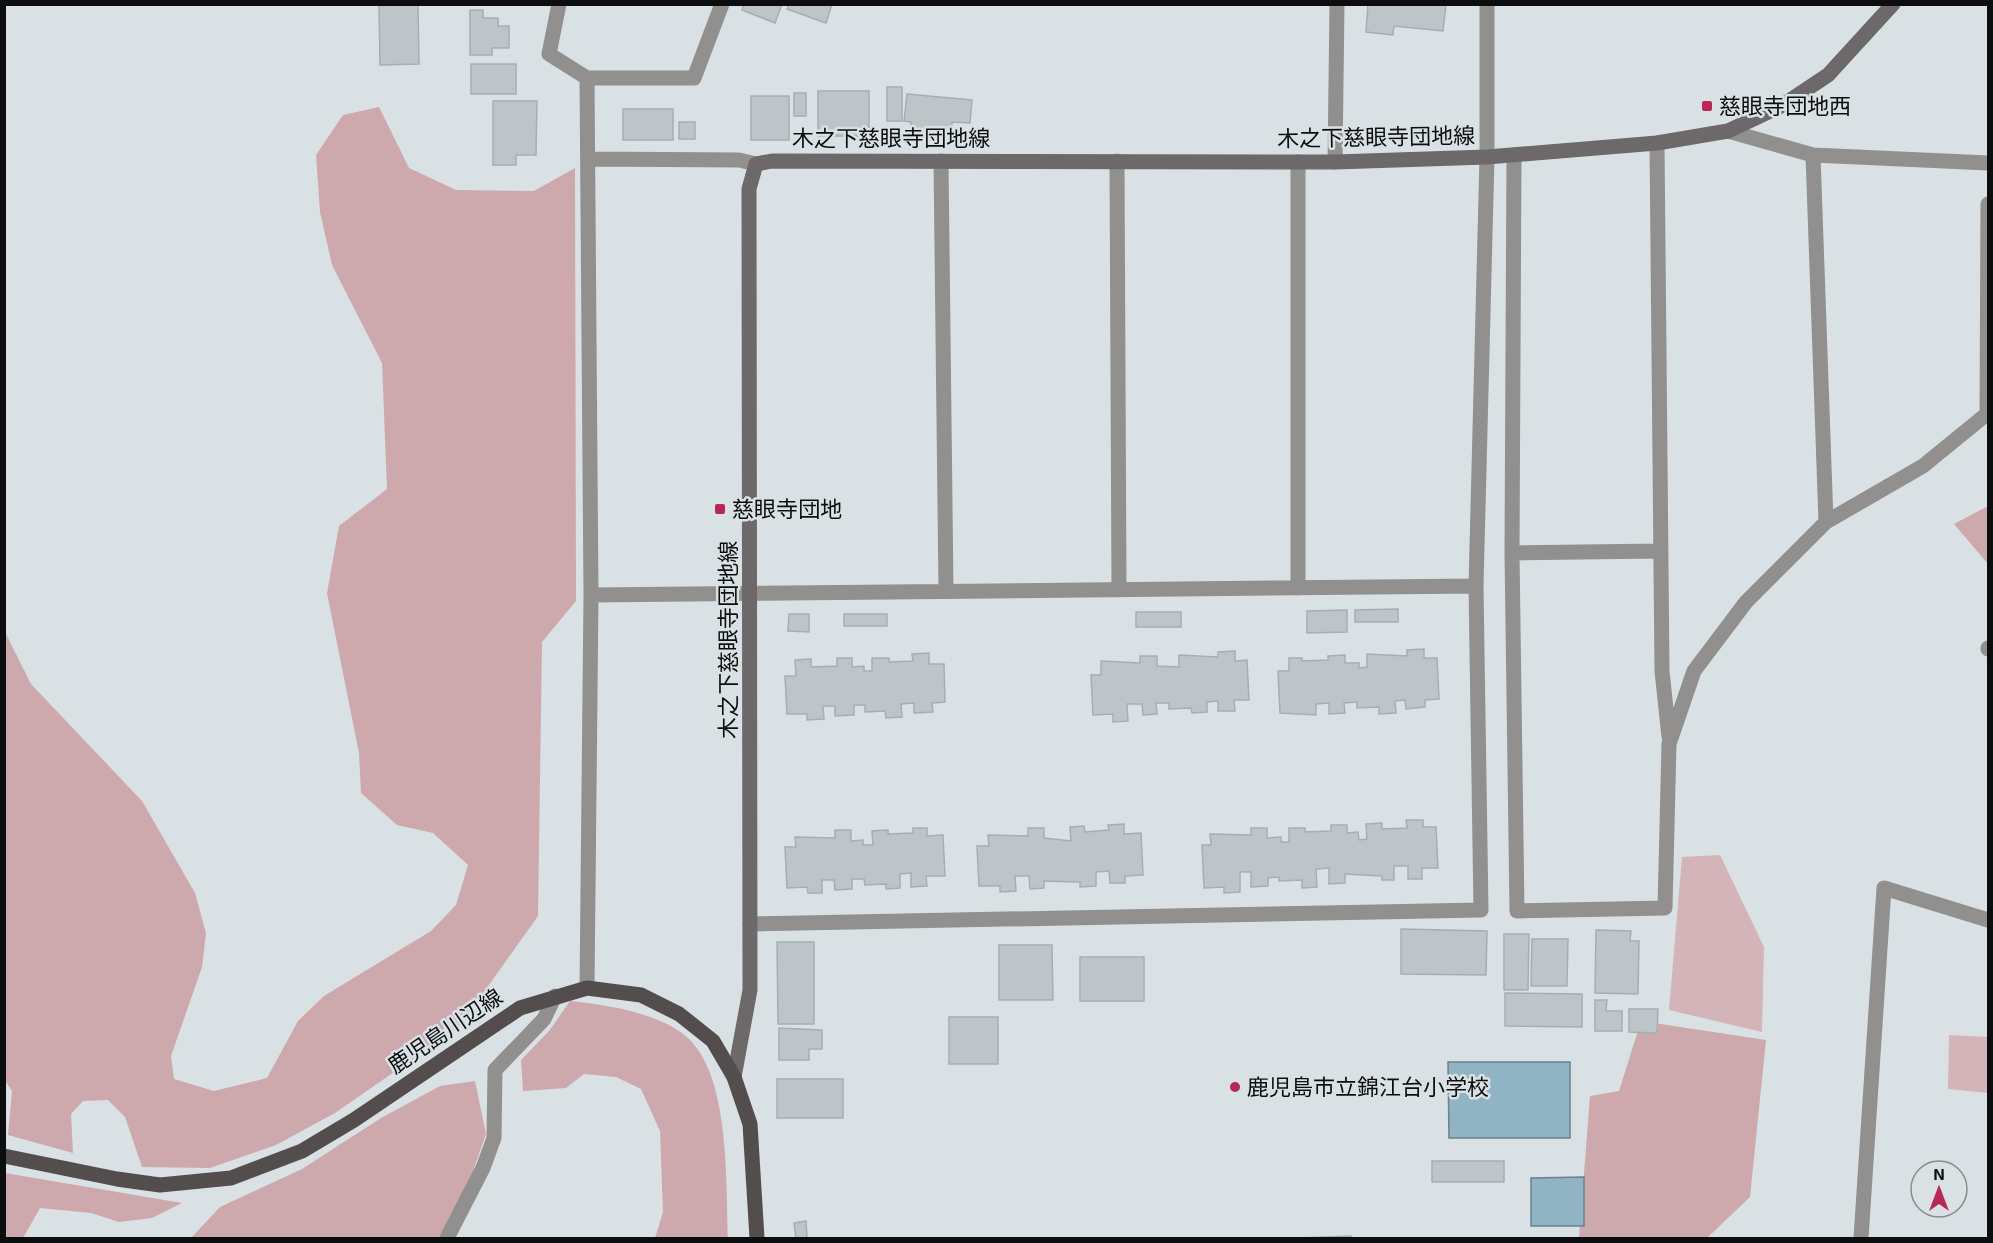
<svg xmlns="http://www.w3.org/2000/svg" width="1993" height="1243" viewBox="0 0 1993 1243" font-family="'Exo 2','Noto Sans JP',sans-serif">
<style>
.green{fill:#d3b4b9}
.forest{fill:#cda8ad}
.water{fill:#91b4c4;stroke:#69828d;stroke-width:1.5}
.building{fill:#bec5c9;stroke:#a7aeb2;stroke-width:1.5}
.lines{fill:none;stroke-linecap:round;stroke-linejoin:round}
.street{stroke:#928f8f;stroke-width:15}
.secondary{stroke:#6d6869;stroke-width:15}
.primary{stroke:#534d4e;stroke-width:15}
.poi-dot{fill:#b82855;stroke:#dae1e5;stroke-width:2}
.labels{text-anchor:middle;stroke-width:5;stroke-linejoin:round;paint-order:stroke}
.poi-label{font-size:22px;fill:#0b0d0e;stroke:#dae1e5;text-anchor:start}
.street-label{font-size:22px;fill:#0b0d0e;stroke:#dae1e5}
</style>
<rect width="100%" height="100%" fill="#dae1e5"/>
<!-- green -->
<path class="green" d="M1720 855 1764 947 1762 1032 1669 1010 1682 857Z
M1949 1035 1988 1037V1093L1948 1089Z"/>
<!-- forest -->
<path class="forest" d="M379 107 409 168 456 190 534 191 575 168 576 601 542 642 538 916 459 1027 335 1113 276 1145 210 1168 142 1167 125 1117 108 1100 83 1101 71 1114 73 1153 8 1135 12 1091 4 1079 5 632 31 684 142 801 195 893 206 933 202 967 171 1056 174 1079 214 1091 267 1078 298 1021 324 996 431 931 456 905 468 865 433 833 397 825 361 793 359 753 327 593 339 526 387 489 382 363 332 265 320 212 316 155 343 115Z
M1988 506V564L1954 524Z
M570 1001C607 1005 663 1013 690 1040 730 1080 726 1185 728 1238H655L663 1212 660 1131 641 1089 616 1077 584 1074 566 1088 523 1091 521 1060 549 1031Z
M1641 1021 1766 1040 1750 1197 1707 1238H1579L1590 1096 1619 1091Z
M475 1081 486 1134 472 1174 440 1238H191L220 1207 302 1169 381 1118 440 1086Z
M5 1173 182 1203 152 1218 119 1222 91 1213 40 1208 23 1238H5Z"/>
<!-- water -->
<path class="water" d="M1448 1062H1570V1138H1449Z
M1584 1177V1226H1531V1178Z"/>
<!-- building -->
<path class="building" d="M379 4H418L419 64 380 65Z
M744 4H782L775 23 742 10Z
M789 4H832L826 23 787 9Z
M1368 4H1446L1443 31 1394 26 1393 35 1366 32Z
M470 10H483V18H498V26H509V48H492V55H470Z
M471 64H516V94H471Z
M887 87H902V121H887Z
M818 91H869V136H818Z
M794 93H806V116H794Z
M907 94 972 100 970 123 952 122 951 136 910 132 911 122 904 121Z
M751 96H789V140H751Z
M493 101H537L536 155H516V165H493Z
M623 109H673V140H623Z
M679 122H695V139H679Z
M1398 609V622H1355V610Z
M1347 610V632L1307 633V611Z
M1136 612H1181V627H1136Z
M789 614H809V632L788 631Z
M844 614H887V626H844Z
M1424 649V658H1437L1439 699 1425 700V707L1406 709 1405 700 1395 701 1396 713 1379 714V707L1357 708V702L1344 703 1345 713 1329 714V703L1316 704V715L1280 713 1278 671H1289V658H1302V661L1328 660V656L1345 655V663H1359V668L1367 667V654L1407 656V650Z
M1235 651V661L1247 660 1249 700H1234L1235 711H1218V701L1207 702V712L1192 713 1191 708 1169 709V703H1156L1157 714 1143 715 1142 704H1127L1128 721 1113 722V714L1093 715 1091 675H1101V661L1140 663V656H1157V666L1179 667V655L1218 657V652Z
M929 653V664H944L945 702 932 703 933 712 914 713V703L901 704 902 717 886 718 885 711 865 712V705H854V715L835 716V706H823L824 719 807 720V714H787L785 676H796L795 660 811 659V667L837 666V658H852V667L864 666V671H872V658H889V662L913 661 912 654Z
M1406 820H1423V827H1436L1438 868H1422V879H1408V866H1394V880H1382V876L1345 874V883L1329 884V868L1316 869 1317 887 1302 888V880L1279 881V877L1268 878V886L1251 887V872H1240V892L1224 893V887L1204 888 1202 845H1211L1210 834 1251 835V828H1267V838L1281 837V842H1289V828H1305V832L1331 831V825H1347V833L1358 832 1359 840 1367 839 1366 824 1382 823V829L1407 828Z
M1124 824V834L1141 833 1143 875 1125 876V883H1110L1109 871 1096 872V886L1080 887V882L1044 881V888L1030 889 1029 876H1015L1016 891 1000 892V886H979L977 846H989L988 835 1028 836V828H1044V838L1071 841 1070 827 1084 826 1085 832 1109 830 1108 825Z
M913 828H927V836L943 835 945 876H926L927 886 911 887V873L900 874V888L886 889V884L865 885 864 879H852V889L835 890 834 880H822V893H808L807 887 787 888 785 847H796L795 837 835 838V830H851V841L863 840V845H873L872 831 888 830V834L913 833Z
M1401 929 1487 931 1486 975 1401 974Z
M1596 930 1631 931 1630 941H1639L1638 994 1595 993Z
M1504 934H1529L1528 990H1504Z
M1532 939H1568L1567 986H1531Z
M777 942H814V1024H778Z
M999 945H1052L1053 1000H999Z
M1080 957H1144V1001H1080Z
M1505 993 1582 994V1027L1505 1026Z
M1595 1000H1607L1606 1011H1622V1031H1595Z
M1629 1009H1658L1657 1033 1629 1032Z
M949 1017H998V1064H949Z
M779 1028 822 1030V1049H809V1060H779Z
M777 1079H843V1118H777Z
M1432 1161H1504V1182H1432Z
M806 1221 807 1238H796L794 1223Z
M1351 1236V1238H1296Z"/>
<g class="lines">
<!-- street -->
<path class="street" d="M559 4 549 54 587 78H694L722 4
M1728 131 1813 155 1988 163
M1657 143 1662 671 1669 737
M1514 155 1512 553 1517 911 1665 908 1669 744 1694 671 1746 602 1826 522 1923 466 1988 413
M1813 155 1826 522
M590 159 739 160 756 164
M941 161 946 591
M1117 161 1119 590
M1298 162V588
M1335 162 1337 4
M1987 415 1988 204
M1512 553 1660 551
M591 595 1476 586
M1988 649V648
M750 924 1481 910 1476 586 1487 157V4
M587 988 591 595 587 78
M447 1238 483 1168 494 1138 495 1070 544 1019 555 996
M1861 1238 1884 888 1988 920"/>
<!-- secondary -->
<path class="secondary" d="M734 1077 750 990 749 189 756 164 772 161 1335 162 1487 157 1657 143 1728 131 1783 105 1828 75 1893 4"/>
<!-- primary -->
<path class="primary" d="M4 1156 117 1179 160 1185 231 1178 302 1151 354 1120 520 1008 587 988 641 995 679 1014 713 1041 734 1077 750 1124 757 1238"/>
</g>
<!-- markers -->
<g class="poi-dot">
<rect x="1701" y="100" width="12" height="12" rx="3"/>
<rect x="714" y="503" width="12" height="12" rx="3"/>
<circle cx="1235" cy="1087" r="6"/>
</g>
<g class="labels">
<!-- poi labels -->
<g class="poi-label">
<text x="1719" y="114">慈眼寺団地西</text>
<text x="732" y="517">慈眼寺団地</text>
<text x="1247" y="1095">鹿児島市立錦江台小学校</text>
</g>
<!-- street labels -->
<g class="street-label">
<text transform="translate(1376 137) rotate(-1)" y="8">木之下慈眼寺団地線</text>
<text x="891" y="146">木之下慈眼寺団地線</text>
<text transform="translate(728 640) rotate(-90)" y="8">木之下慈眼寺団地線</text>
<text transform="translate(445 1031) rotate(-34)" y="8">鹿児島川辺線</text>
</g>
</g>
<!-- border -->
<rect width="1993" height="1243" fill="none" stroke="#0b0d0e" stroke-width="12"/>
<!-- north arrow -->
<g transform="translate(1939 1189)"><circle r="28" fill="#dae1e5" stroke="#878c8f" stroke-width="1.5"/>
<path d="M0-4.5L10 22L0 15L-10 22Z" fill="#b82855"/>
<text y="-9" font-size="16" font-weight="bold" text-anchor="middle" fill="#0b0d0e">N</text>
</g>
</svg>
